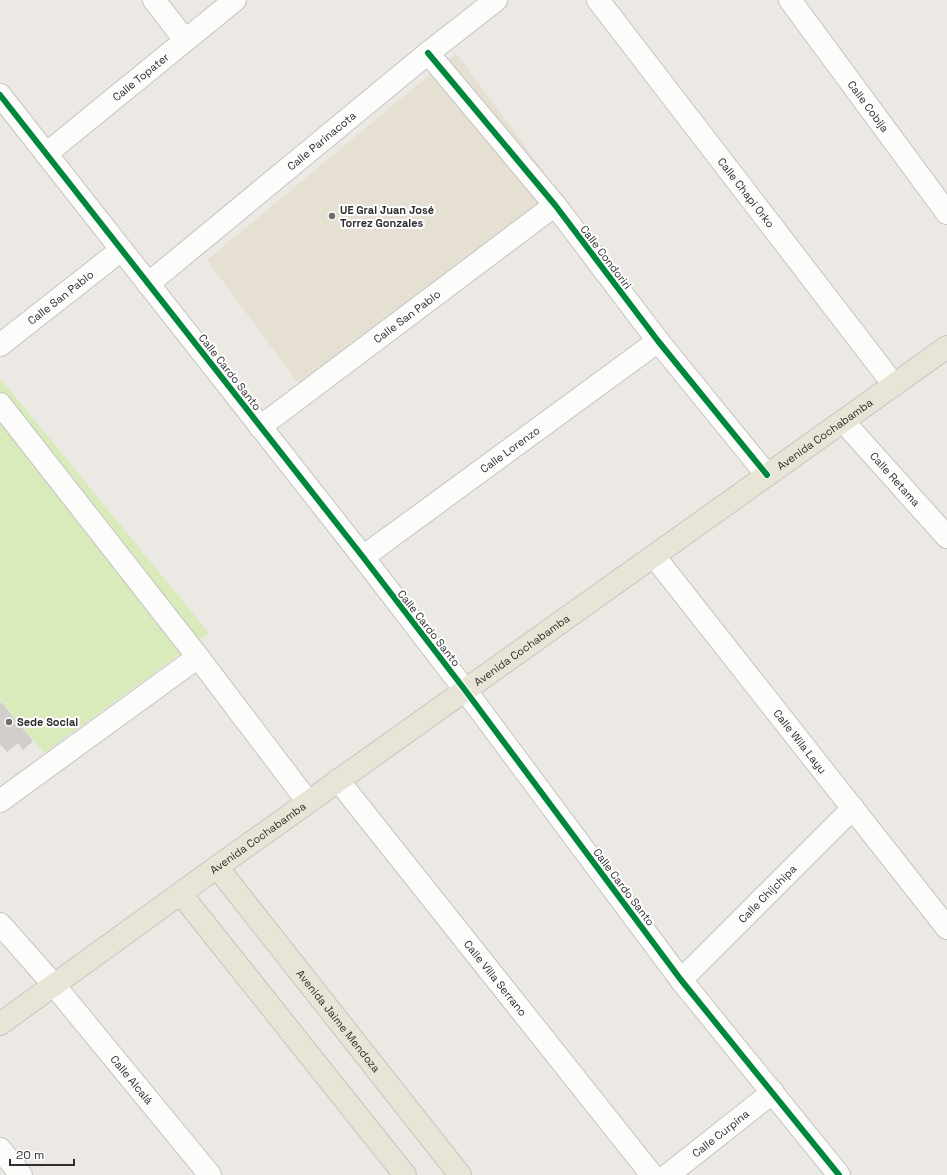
<svg xmlns="http://www.w3.org/2000/svg" width="947" height="1175" viewBox="0 0 947 1175" font-family="'Space Grotesk',sans-serif">
<style>
.education{fill:#e6e0d3}
.pitch{fill:#d9eabb}
.building{fill:#d1cecb}
.lines{fill:none;stroke-linecap:round;stroke-linejoin:round}
.minor-casing{stroke:#c5c4c5;stroke-width:24}
.major-casing{stroke:#c6c5c4;stroke-width:24}
.minor{stroke:#fcfcfb;stroke-width:22}
.major{stroke:#e8e4d6;stroke-width:22}
.cycleway-casing{stroke:#fff;stroke-width:8}
.cycleway{stroke:#00873e;stroke-width:6}
.poi-dot{fill:#706f6e;stroke:#fff;stroke-width:1.5}
.labels{text-anchor:middle;stroke-width:4;stroke-linejoin:round;paint-order:stroke}
.street-label{font-size:11px;fill:#2e2e2e;stroke:#fff}
.poi-label{font-size:11px;font-weight:bold;fill:#2e2e2e;stroke:#fff;text-anchor:start}
</style>
<rect width="100%" height="100%" fill="#ece8e4"/>
<!-- education -->
<path class="education" d="M456 53 547 176 550 197 298 383 207 260Z"/>
<!-- pitch -->
<path class="pitch" d="M0 378 209 633 44 753 0 700Z"/>
<!-- building -->
<path class="building" d="M1 702 33 741 23 750 18 743 7 752 0 744V703Z"/>
<g class="lines">
<defs>
<g id="minor">
<path d="M154 0 185 40"/>
<path id="s1" d="M598 0 894 385"/>
<path id="s2" d="M790 0 947 213"/>
<path d="M428 53 555 205 658 341 767 475"/>
<path d="M0 95 363 557 465 690 681 980 839 1175"/>
<path id="s3" d="M46 154 235 0"/>
<path id="s4" d="M148 284 428 53 496 0"/>
<path id="s5" d="M0 345 121 250"/>
<path d="M0 404 198 657 308 802"/>
<path id="s6" d="M843 421 947 537"/>
<path id="s7" d="M260 427 555 205"/>
<path id="s8" d="M654 556 947 928"/>
<path id="s9" d="M363 557 658 341"/>
<path id="s10" d="M338 780 652 1175"/>
<path d="M0 801 198 657"/>
<path id="s11" d="M0 924 54 985 210 1175"/>
<path id="s12" d="M681 980 853 808"/>
<path d="M0 1149 21 1175"/>
<path id="s13" d="M668 1175 773 1092"/>
</g>
<g id="major">
<path id="s14" d="M217 867 460 1175"/>
<path d="M181 894 405 1175"/>
<path id="s15" d="M0 1024 217 867 947 347"/>
</g>
</defs>
<!-- minor casing -->
<use href="#minor" class="minor-casing"/>
<!-- major casing -->
<use href="#major" class="major-casing"/>
<!-- minor -->
<use href="#minor" class="minor"/>
<!-- major -->
<use href="#major" class="major"/>
<defs>
<path id="cycleway" d="M428 53 555 205 658 341 767 475
M0 95 363 557 465 690 681 980 839 1175"/>
</defs>
<!-- cycleway casing -->
<use href="#cycleway" class="cycleway-casing"/>
<!-- cycleway -->
<use href="#cycleway" class="cycleway"/>
</g>
<!-- markers -->
<g class="poi-dot">
<circle cx="332" cy="216" r="4"/>
<circle cx="9" cy="722" r="4"/>
</g>
<g class="labels">
<!-- street labels -->
<g class="street-label">
<text dy="4" stroke="none"><textPath href="#s3" startOffset="122">Calle Topater</textPath></text>
<text dy="4" stroke="none"><textPath href="#s2" startOffset="132">Calle Cobija</textPath></text>
<text dy="4" stroke="none"><textPath href="#s4" startOffset="225">Calle Parinacota</textPath></text>
<text dy="4" stroke="none"><textPath href="#s1" startOffset="243">Calle Chapi Orko</textPath></text>
<text transform="translate(606 257) rotate(53)" y="4">Calle Condoriri</text>
<text dy="4" stroke="none"><textPath href="#s5" startOffset="77">Calle San Pablo</textPath></text>
<text dy="4" stroke="none"><textPath href="#s7" startOffset="184">Calle San Pablo</textPath></text>
<text transform="translate(230 372) rotate(52)" y="4">Calle Cardo Santo</text>
<text dy="4" stroke="none"><textPath href="#s15" startOffset="1014">Avenida Cochabamba</textPath></text>
<text dy="4" stroke="none"><textPath href="#s9" startOffset="182">Calle Lorenzo</textPath></text>
<text dy="4" stroke="none"><textPath href="#s6" startOffset="78">Calle Retama</textPath></text>
<text transform="translate(429 628) rotate(52)" y="4">Calle Cardo Santo</text>
<text dy="4" stroke="none"><textPath href="#s15" startOffset="642">Avenida Cochabamba</textPath></text>
<text dy="4" stroke="none"><textPath href="#s8" startOffset="236">Calle Wila Layu</textPath></text>
<text dy="4" stroke="none"><textPath href="#s15" startOffset="318">Avenida Cochabamba</textPath></text>
<text transform="translate(624 887) rotate(53)" y="4">Calle Cardo Santo</text>
<text dy="4" stroke="none"><textPath href="#s12" startOffset="122">Calle Chijchipa</textPath></text>
<text dy="4" stroke="none"><textPath href="#s10" startOffset="253">Calle Villa Serrano</textPath></text>
<text dy="4" stroke="none"><textPath href="#s14" startOffset="196">Avenida Jaime Mendoza</textPath></text>
<text dy="4" stroke="none"><textPath href="#s11" startOffset="204">Calle Alcalá</textPath></text>
<text dy="4" stroke="none"><textPath href="#s13" startOffset="67">Calle Curpina</textPath></text>
</g>
<!-- poi labels -->
<g class="poi-label">
<text x="340" y="214">UE Gral Juan José<tspan x="340" dy="13">Torrez Gonzales</tspan></text>
<text x="17" y="726">Sede Social</text>
</g>
</g>
<!-- scale -->
<path d="M10 1159v6h64v-6" fill="none" stroke="#2e2e2e" stroke-width="2"/>
<text x="16" y="1159" font-size="12" fill="#2e2e2e" stroke="#ffffff" stroke-width="3" paint-order="stroke">20 m</text>
</svg>
